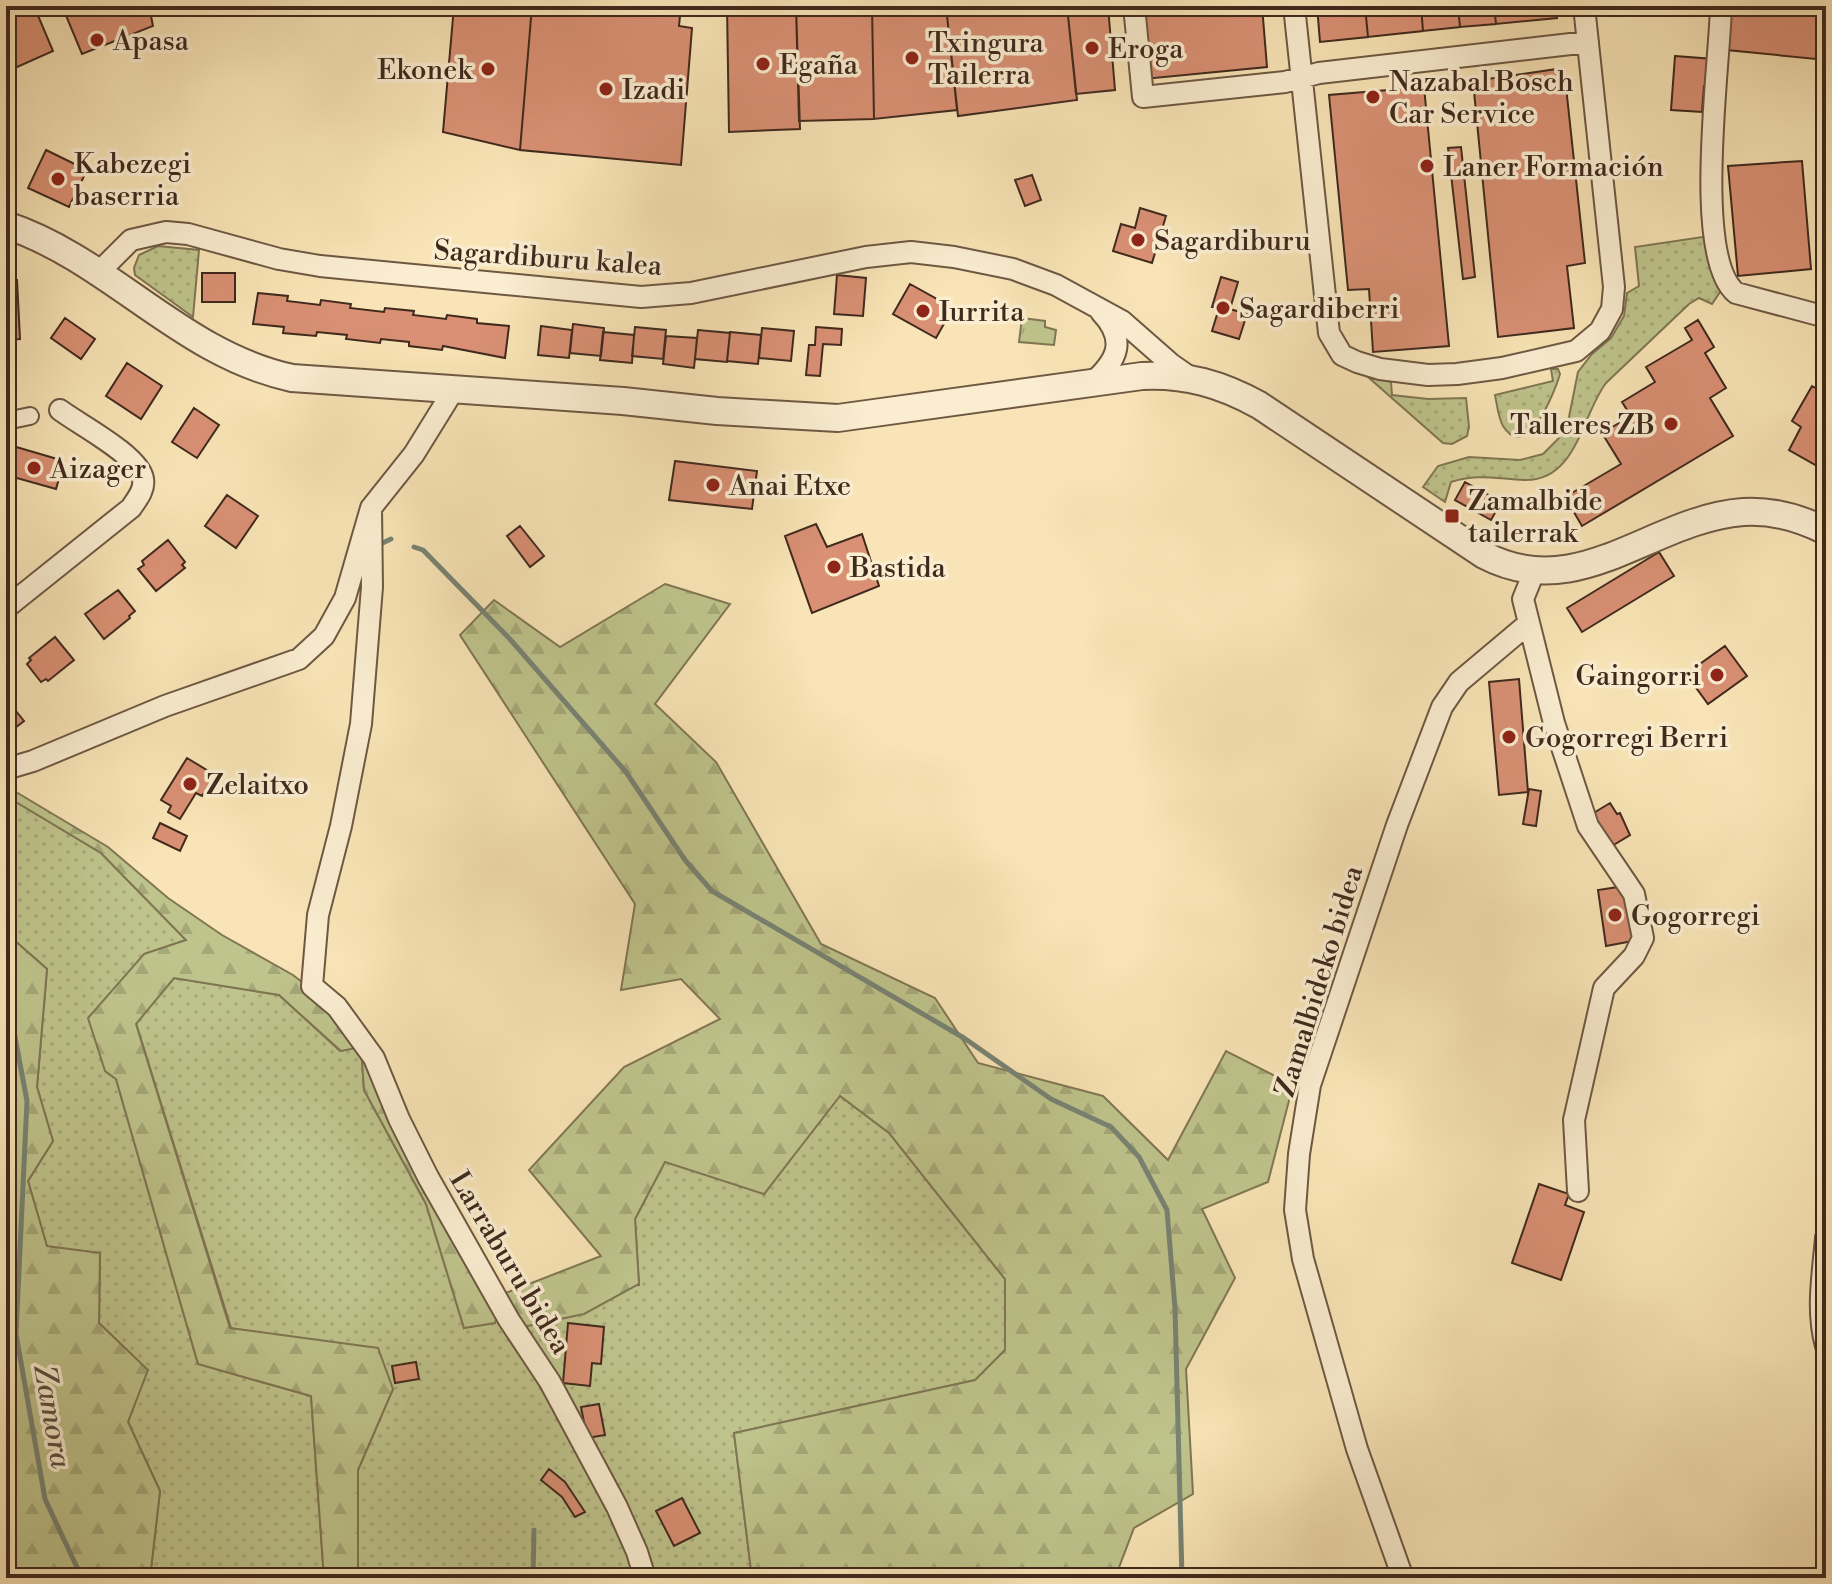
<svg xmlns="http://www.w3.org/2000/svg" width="1832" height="1584" viewBox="0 0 1832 1584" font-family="'Libre Bodoni',serif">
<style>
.grass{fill:url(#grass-dots);stroke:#807654;stroke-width:2}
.forest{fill:url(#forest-firs);stroke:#807654;stroke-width:2}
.park{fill:url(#park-tufts);stroke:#807654;stroke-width:2}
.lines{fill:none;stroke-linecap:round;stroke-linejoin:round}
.stream{stroke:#788373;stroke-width:5}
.building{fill:#d99074;stroke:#40291d;stroke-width:2}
.pedestrian-casing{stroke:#6e5843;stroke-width:20}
.minor-casing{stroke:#6e5843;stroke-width:24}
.tertiary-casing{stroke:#6e5843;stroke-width:30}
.pedestrian{stroke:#faedd0;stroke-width:16}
.minor{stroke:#faedd0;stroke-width:20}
.tertiary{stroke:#faedd0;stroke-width:26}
.poi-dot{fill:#8f2418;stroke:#faedd0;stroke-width:3}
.labels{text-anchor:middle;stroke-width:7;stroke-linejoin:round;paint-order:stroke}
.poi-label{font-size:28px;fill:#40291d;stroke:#faedd0;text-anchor:start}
.street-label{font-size:28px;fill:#40291d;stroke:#faedd0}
.water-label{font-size:30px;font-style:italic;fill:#574e41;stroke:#faedd0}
</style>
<defs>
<pattern id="grass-dots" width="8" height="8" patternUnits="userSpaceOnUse" patternTransform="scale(2)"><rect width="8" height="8" fill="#bfc48c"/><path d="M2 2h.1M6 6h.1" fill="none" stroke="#a5a878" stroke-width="1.8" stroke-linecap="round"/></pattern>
<pattern id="forest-firs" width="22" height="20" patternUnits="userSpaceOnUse" patternTransform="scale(2)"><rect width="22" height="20" fill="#bfc48c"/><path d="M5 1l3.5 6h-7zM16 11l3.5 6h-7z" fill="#a5a878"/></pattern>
<pattern id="park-tufts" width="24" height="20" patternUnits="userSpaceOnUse" patternTransform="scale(2)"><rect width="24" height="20" fill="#bfc48c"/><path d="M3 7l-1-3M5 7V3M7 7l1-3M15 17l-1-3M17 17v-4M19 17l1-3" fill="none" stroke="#a5a878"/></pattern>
</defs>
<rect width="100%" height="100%" fill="#f8e4b6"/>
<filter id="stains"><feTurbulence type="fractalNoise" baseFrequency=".0025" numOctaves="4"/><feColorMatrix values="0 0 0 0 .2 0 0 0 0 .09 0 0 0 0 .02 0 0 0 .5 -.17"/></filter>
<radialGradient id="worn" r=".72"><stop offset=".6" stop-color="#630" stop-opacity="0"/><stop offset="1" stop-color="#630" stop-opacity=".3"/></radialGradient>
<!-- grass -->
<path class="grass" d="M1709 236 1722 289 1712 304 1699 298 1689 304 1606 383C1582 414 1577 482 1524 480 1498 479 1476 473 1451 482L1445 502 1423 487 1438 466 1469 457 1520 460 1543 454 1559 438 1569 417 1578 372 1592 354 1611 338 1624 316 1627 293 1639 286 1635 247Z
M158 246 199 250 193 317 135 275 134 268 139 255Z
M1551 369H1558L1560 374C1555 391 1527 464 1503 426 1498 417 1497 404 1495 395L1553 381Z
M1368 377 1391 382 1392 395 1428 399 1466 398 1469 427 1467 436 1452 444 1443 443Z
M6 796 101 853 186 940 144 954 105 1071 116 1079 198 1364 311 1396 324 1578H150L160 1491 128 1422 147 1370 99 1323 100 1253 47 1247 28 1181 53 1141 37 1087 47 969 6 933Z
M174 978 279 995 340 1051 361 1046 364 1090 426 1204 464 1328 503 1294 639 1285 635 1219 665 1161 764 1194 839 1095 889 1133 1005 1279V1350L976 1380 734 1433 752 1578H358V1470L393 1389 231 1328 136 1023Z"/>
<!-- forest -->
<path class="forest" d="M665 584 730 604 655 704 716 762 821 944 935 998 978 1063 1103 1096 1168 1160 1226 1051 1293 1085 1268 1182 1202 1209 1235 1278 1186 1369 1193 1494 1134 1528 1115 1578H942L935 1576 930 1578H752L734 1433 975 1380 1005 1350V1279L889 1133 840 1096 764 1194 665 1162 635 1219 639 1284 584 1314 518 1328 503 1294 601 1256 529 1170 624 1067 720 1019 681 979 621 990 635 904 460 635 494 600 560 647Z
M6 786 108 847 168 898 222 935 293 975 356 1024 498 1312 495 1323 464 1328 426 1204 364 1090 361 1047 341 1051 279 995 174 978 136 1024 230 1328 378 1348 393 1389 358 1470V1578H324L311 1396 198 1364 116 1079 105 1071 88 1018 144 954 186 940 101 853 6 796Z
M6 933 47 969 37 1087 53 1141 28 1181 47 1246 100 1253 99 1323 148 1370 128 1422 160 1491 150 1578H6Z"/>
<!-- park -->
<path class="park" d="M1022 318 1045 321V327L1056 330 1054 345 1019 342Z"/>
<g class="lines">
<!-- stream -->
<path class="stream" d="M376 546 391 539
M414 547 423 550 509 638 626 772 685 860 712 891 964 1038 1051 1099 1111 1127 1139 1157 1167 1210 1175 1308 1182 1578
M13 919 9 1005 27 1101 16 1334 45 1499 82 1578
M533 1578 534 1530"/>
</g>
<!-- building -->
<path class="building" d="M6 6H34L53 51 6 72Z
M62 6H149L153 26 82 54Z
M454 6H532L520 150 443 132Z
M532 6H681L679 26 692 28 681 165 520 150Z
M727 6H796L800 129 729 132Z
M796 6H872L874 119 799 121Z
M872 6H946L957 110 874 119Z
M946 6H1067L1077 100 958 116Z
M1067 6H1108L1115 90 1076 94Z
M1138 6H1262L1267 67 1144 79Z
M1317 6H1365L1368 37 1320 42Z
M1365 6H1421L1423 31 1368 37Z
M1421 6H1458L1460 27 1423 31Z
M1458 6H1494L1496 24 1460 27Z
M1494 6H1556L1557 18 1496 24Z
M1731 6H1826V60L1727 50Z
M1675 56 1714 59 1713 86H1704L1702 112 1671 110Z
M1564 68 1585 263 1567 266 1574 328 1498 337 1473 81Z
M1424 87 1449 346 1373 352 1369 289 1348 290 1329 95Z
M1461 147 1475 277 1463 279 1448 148Z
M46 150 87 170 69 207 28 188Z
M1802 161 1811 269 1738 276 1728 166Z
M1032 175 1041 200 1025 206 1015 180Z
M1140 208 1166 216 1152 263 1113 251 1121 224 1135 228Z
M202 273H235V302H202Z
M837 275 866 278 863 316 834 314Z
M1221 277 1238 282 1230 309 1247 314 1239 339 1212 331 1219 308 1212 307Z
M6 280H17L20 339 6 340Z
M910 284 953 308 936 338 893 314Z
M258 293 288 296 287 301 320 305 321 300 351 304 350 308 384 312 385 308 414 311 413 315 446 319 447 315 477 319V323L509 326 505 358 443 346 442 350 409 346V342L381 339 380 343 346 339 347 335 317 332 316 336 283 333 284 327 253 324Z
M65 318 95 339 81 359 51 338Z
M1698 320 1714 347 1705 353 1726 388 1710 398 1733 436 1582 526 1565 497 1621 464 1602 433 1631 416 1622 402 1655 382 1646 367 1692 340 1685 328Z
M573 324 604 328 601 356 570 353Z
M541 326 572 330 569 358 538 355Z
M635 327 666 330 663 359 632 356Z
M816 327 842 329 841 345 823 344 820 376 806 375 809 345H815Z
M762 328 794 331 791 361 759 358Z
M698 330 730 333 727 362 695 359Z
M603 332 634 335 632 363 600 360Z
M730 332 761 335 758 364 727 361Z
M666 336 697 338 694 368 663 364Z
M127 363 162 386 141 419 106 396Z
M1812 386 1826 394V471L1789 450 1801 427 1792 421Z
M194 408 219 425 197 458 172 442Z
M6 444 64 461 56 489 6 475Z
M675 461 757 471 752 509 669 500Z
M1465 482 1501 502 1491 520 1455 500Z
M227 495 258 516 236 548 205 526Z
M816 524 827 547 862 534 879 586 812 613 785 536Z
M520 526 544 556 530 567 507 536Z
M168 540 185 562 182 565 185 568 156 591 138 569 144 565 142 561Z
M1659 552 1674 576 1582 632 1567 608Z
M118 590 135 611 129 616 130 618 104 639 85 614Z
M55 637 74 660 48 681 46 679 41 682 27 664 31 660 29 658Z
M1725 646 1747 676 1708 704 1686 674Z
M1519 679 1528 792 1499 795 1489 682Z
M8 701 24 721 6 735V703Z
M187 758 215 775 202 796 196 793 180 819 168 812 171 806 161 800Z
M1529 789 1541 791 1536 826 1523 824Z
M1610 803 1617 814 1620 813 1630 835 1612 846 1592 814Z
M160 823 187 836 180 851 153 838Z
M1625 886 1633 941 1606 946 1598 890Z
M1539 1184 1569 1194 1565 1205 1584 1212 1561 1280 1512 1263Z
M568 1323 604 1327 601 1364 592 1363 590 1386 563 1383Z
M416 1362 419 1379 395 1383 392 1366Z
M599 1404 605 1435 587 1438 581 1407Z
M549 1469 565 1482 585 1512 575 1517 562 1497 541 1480Z
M682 1498 700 1533 674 1546 656 1511Z"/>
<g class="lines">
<defs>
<path id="pedestrian" d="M6 421 30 416"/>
<path id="minor" d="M1134 6 1143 97 1285 82 1319 73 1588 42
M1294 6 1329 333 1342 355 1357 362 1380 369 1428 375 1457 374 1502 368 1576 351 1600 331 1612 309 1614 287 1584 6
M1721 6C1720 63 1692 257 1736 293L1826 317
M98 273 131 240 166 232 188 234 279 259 320 266 641 297 691 293 866 257 911 252 954 257 1013 269 1056 285 1122 321 1171 364 1191 378
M1092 383C1118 360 1127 340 1101 312
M371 508 372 587 361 724 341 826 318 915 312 986 337 1007 374 1058 399 1119 428 1177 509 1320 550 1382 617 1507 637 1552 645 1578
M1534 572 1523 599 1554 723 1588 826 1634 894 1643 938 1634 956 1604 988 1574 1120 1578 1191
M6 608 131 508C137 499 145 490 143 479 140 456 80 425 60 410
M6 769 33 761 165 706 299 659 324 636 345 598 371 508 414 454 453 391
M1826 1238C1823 1274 1816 1310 1826 1346
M1403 1578 1357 1449 1303 1259 1295 1210 1299 1154 1310 1085 1397 825 1442 707 1459 682 1528 624
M1826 1578V1577"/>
<path id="tertiary" d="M6 225C111 260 181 354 292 378L623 401 717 411 838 418 1142 376C1186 374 1221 384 1259 405L1484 555C1579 605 1651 519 1743 512 1772 510 1800 518 1826 531"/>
</defs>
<!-- pedestrian casing -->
<use href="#pedestrian" class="pedestrian-casing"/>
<!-- minor casing -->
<use href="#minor" class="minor-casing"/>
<!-- tertiary casing -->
<use href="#tertiary" class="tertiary-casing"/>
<!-- pedestrian -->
<use href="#pedestrian" class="pedestrian"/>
<!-- minor -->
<use href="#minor" class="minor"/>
<!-- tertiary -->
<use href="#tertiary" class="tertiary"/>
</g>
<!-- markers -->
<g class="poi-dot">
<circle cx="97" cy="40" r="8"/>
<circle cx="1092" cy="48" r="8"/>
<circle cx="912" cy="58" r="8"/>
<circle cx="763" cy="64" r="8"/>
<circle cx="488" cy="69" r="8"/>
<circle cx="606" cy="89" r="8"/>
<circle cx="1373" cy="97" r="8"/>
<circle cx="1427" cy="166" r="8"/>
<circle cx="58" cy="179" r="8"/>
<circle cx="1138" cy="240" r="8"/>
<circle cx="1223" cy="308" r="8"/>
<circle cx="923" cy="311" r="8"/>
<circle cx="1671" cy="424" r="8"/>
<circle cx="34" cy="468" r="8"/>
<circle cx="713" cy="485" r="8"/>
<rect x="1444" y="508" width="16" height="16" rx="4"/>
<circle cx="834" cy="567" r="8"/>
<circle cx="1717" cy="675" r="8"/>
<circle cx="1509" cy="737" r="8"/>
<circle cx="190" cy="784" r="8"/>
<circle cx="1615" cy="915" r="8"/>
</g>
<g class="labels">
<!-- poi labels -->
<g class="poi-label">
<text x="113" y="50">Apasa</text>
<text x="928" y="52">Txingura<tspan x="928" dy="32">Tailerra</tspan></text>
<text x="1108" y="58">Eroga</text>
<text x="779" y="74">Egaña</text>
<text x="472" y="79" text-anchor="end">Ekonek</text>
<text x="1389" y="91">Nazabal Bosch<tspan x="1389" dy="32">Car Service</tspan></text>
<text x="622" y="99">Izadi</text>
<text x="74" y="173">Kabezegi<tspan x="74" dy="32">baserria</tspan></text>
<text x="1443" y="176">Laner Formación</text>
<text x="1154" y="250">Sagardiburu</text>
<text x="1239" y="318">Sagardiberri</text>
<text x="939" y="321">Iurrita</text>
<text x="1655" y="434" text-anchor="end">Talleres ZB</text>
<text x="50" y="478">Aizager</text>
<text x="729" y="495">Anai Etxe</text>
<text x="1468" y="510">Zamalbide<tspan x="1468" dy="32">tailerrak</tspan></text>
<text x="850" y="577">Bastida</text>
<text x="1701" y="685" text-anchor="end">Gaingorri</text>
<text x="1525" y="747">Gogorregi Berri</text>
<text x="206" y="794">Zelaitxo</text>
<text x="1631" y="925">Gogorregi</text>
</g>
<!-- street labels -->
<g class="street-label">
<text transform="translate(548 257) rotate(4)" y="10">Sagardiburu kalea</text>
<text transform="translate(1318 981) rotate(-73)" y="10">Zamalbideko bidea</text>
<text transform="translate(511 1262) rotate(59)" y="10">Larraburu bidea</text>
</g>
<!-- water labels -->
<g class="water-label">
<text transform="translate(53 1416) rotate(80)" y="10">Zamora</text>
</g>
</g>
<!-- margin -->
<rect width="1832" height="1584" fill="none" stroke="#f8e4b6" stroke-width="32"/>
<rect x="8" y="8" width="1816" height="1568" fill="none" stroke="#40291d" stroke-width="4"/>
<rect x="16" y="16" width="1800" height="1552" fill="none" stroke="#40291d" stroke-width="2"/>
<rect width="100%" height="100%" filter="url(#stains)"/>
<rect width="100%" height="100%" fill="url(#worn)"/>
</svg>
